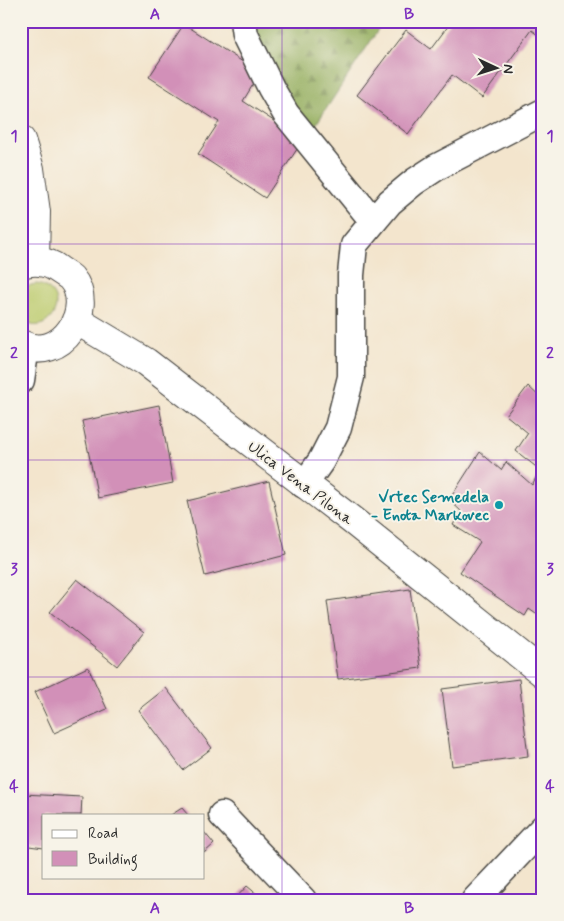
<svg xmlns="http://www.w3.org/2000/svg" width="564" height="921" viewBox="0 0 564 921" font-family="Mynerve,sans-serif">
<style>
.grass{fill:#bccb6d;stroke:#747b4c}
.forest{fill:url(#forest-firs);stroke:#606d46}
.building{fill:#d290b8}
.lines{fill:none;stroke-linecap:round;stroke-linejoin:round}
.minor-casing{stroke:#494743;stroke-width:29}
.tertiary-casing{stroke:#494743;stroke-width:30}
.minor{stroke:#fff;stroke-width:26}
.tertiary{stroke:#fff;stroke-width:28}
.grid{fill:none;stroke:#7b2cbf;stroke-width:1;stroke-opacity:0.55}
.culture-dot{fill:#0f9aa8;stroke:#f7f3e8;stroke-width:2}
.labels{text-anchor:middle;stroke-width:4;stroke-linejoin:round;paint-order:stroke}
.street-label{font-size:16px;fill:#2b2b2b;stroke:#f7f3e8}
.culture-label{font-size:16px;font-weight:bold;fill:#0d838f;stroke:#f7f3e8;text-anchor:end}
.neatline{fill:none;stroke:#7b2cbf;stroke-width:2}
.grid-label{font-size:16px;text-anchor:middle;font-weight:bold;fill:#7b2cbf}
</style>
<defs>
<pattern id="forest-firs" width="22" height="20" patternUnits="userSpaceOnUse" patternTransform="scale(1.25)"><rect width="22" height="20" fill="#95af60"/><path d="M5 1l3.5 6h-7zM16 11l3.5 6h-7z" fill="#7a8f4f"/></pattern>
</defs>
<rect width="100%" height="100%" fill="#f7f3e8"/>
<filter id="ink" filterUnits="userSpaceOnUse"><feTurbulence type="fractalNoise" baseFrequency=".02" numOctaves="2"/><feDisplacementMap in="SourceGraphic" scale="10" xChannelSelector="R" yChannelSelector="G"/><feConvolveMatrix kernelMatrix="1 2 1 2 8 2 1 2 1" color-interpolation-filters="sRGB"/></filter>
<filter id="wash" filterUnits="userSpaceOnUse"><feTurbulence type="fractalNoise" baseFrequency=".0096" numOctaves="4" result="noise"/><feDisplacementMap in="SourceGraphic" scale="20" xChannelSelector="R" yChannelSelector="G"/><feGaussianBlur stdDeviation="1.12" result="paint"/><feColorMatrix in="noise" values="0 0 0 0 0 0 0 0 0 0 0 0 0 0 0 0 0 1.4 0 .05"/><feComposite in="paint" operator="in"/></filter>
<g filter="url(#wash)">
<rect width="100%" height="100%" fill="#f3e5cd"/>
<!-- grass -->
<path class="grass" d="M37 284C76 293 47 343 21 319V291L31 285Z"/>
<!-- forest -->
<path class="forest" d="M241 21H384L311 132Z"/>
<g id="blocks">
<!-- building -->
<path class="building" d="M452 21H543V38L532 30 482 98 452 75 408 134 357 95 406 30 431 49Z
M184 24 260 73 243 101 303 140 265 198 198 154 219 122 149 77Z
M543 197V218H542L539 198Z
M528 386 543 400V619L529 609 525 616 460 572 480 542 453 525 461 511 449 500 480 452 501 470 506 462 532 485 540 470 516 451 528 433 506 415Z
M159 405 173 483 98 498 82 421Z
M269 481 286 555 205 576 187 501Z
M77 579 144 632 117 666 50 612Z
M410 589 421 668 338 679 327 601Z
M88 667 107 709 54 733 35 692Z
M519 679 528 756 452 766 442 689Z
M166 688 212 748 183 770 138 710Z
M23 794 82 797 81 815H44V848L21 845V807Z
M182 808 188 815H171Z
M204 832 214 844 204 853Z
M247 886 264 900H234Z"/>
</g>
</g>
<g filter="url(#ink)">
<use href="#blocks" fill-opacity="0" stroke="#494743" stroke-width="1"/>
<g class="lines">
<defs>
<path id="minor" d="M243 21 245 35 271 88 286 114 373 221
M21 380 26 347
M304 485 321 461 338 428 351 377V275L354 245 390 202 414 182 437 167 543 112
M222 815 303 900
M475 900 543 828"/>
<path id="tertiary" d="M21 140 30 169 36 212 35 261
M21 264C33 260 48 261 58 269 62 272 68 275 71 278 97 308 61 365 21 344
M76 320 146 362 353 521 543 673"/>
</defs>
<!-- minor casing -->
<use href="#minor" class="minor-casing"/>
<!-- tertiary casing -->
<use href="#tertiary" class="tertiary-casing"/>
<!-- minor -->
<use href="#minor" class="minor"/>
<!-- tertiary -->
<use href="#tertiary" class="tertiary"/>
</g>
</g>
<!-- grid -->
<path class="grid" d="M282 21V900M21 244H543M21 460H543M21 677H543"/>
<!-- markers -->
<circle class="culture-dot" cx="499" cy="505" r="5"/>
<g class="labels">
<!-- street labels -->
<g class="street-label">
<text transform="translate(301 482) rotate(37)" y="6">Ulica Vena Pilona</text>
</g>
<!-- culture labels -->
<g class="culture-label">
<text x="489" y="502">Vrtec Semedela<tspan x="489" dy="18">- Enota Markovec</tspan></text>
</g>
</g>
<!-- margin -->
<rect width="564" height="921" fill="none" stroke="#f7f3e8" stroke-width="55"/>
<!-- legend -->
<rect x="42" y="814" width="162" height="65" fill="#f7f3e8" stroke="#a5a39c"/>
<rect x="52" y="830" width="25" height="8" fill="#ffffff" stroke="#a5a39c"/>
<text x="88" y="838" font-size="15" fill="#2b2b2b">Road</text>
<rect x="52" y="851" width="25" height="15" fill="#d290b8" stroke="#a5a39c"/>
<text x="88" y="864" font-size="15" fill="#2b2b2b">Building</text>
<!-- north arrow -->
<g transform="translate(496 68) rotate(94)" stroke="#f7f3e8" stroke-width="4" paint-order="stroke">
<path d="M0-4L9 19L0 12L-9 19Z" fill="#2b2b2b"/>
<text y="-8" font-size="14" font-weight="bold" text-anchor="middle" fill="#2b2b2b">N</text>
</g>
<rect x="28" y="28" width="508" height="866" class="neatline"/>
<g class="grid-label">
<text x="155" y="19">A</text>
<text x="409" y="19">B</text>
<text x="14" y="141">1</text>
<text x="550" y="141">1</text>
<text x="14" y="358">2</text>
<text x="550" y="358">2</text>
<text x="14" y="574">3</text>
<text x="550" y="574">3</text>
<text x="14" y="791">4</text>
<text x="550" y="791">4</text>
<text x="155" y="913">A</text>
<text x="409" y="913">B</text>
</g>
</svg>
